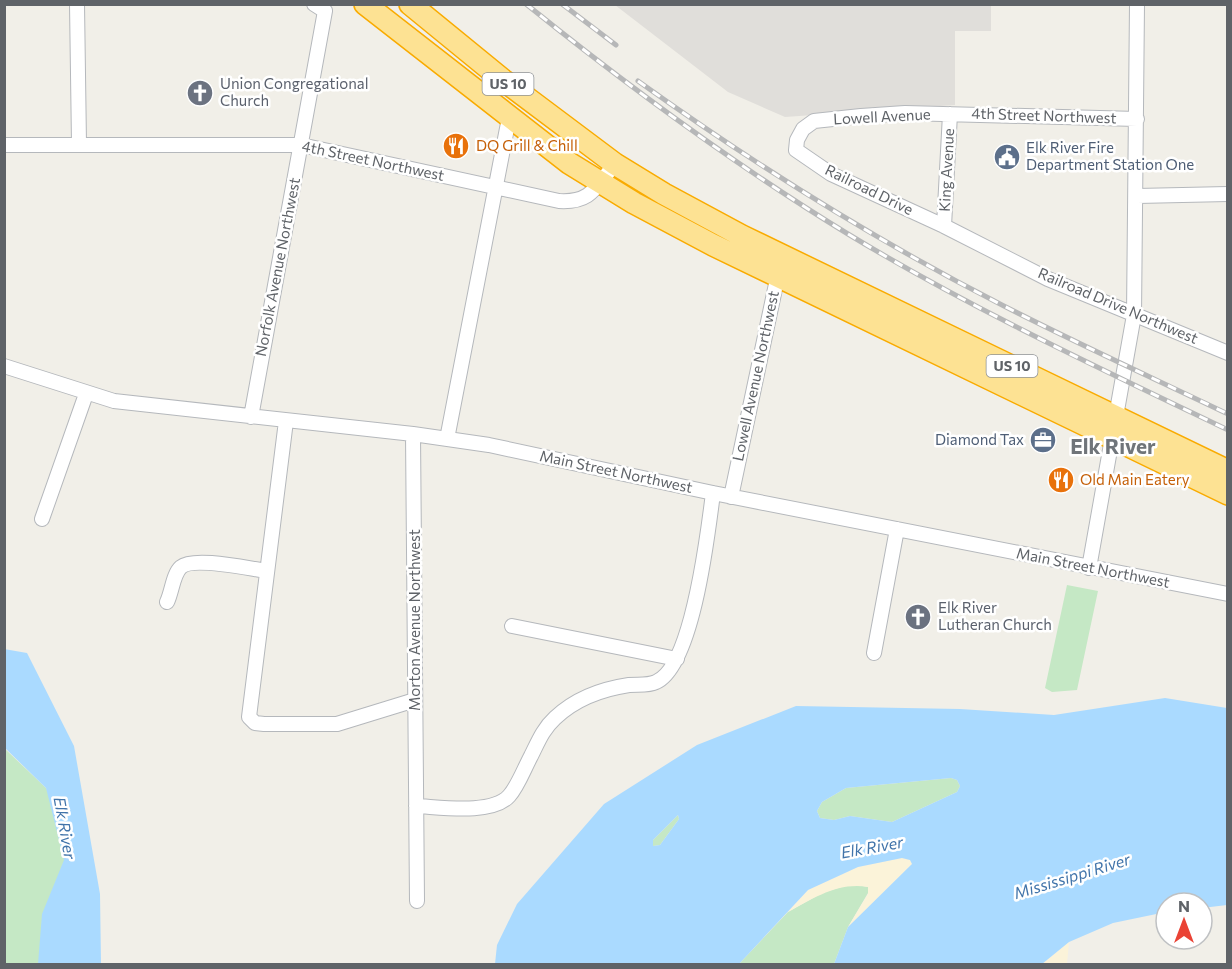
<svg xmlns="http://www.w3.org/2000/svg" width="1232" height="969" viewBox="0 0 1232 969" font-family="Commissioner,sans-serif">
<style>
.industrial{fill:#e0deda}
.green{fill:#c5e8c5}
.sand{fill:#fbf3d9}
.water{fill:#aadaff;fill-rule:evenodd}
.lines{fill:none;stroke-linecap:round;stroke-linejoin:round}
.minor-casing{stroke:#b5b8bc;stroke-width:16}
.highway-casing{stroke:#f9ab00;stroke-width:24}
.minor{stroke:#fff;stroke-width:14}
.highway{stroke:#fde293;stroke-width:21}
.rail-casing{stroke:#b6b7b8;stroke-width:5}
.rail{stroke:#fff;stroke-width:3;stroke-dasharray:9;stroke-linecap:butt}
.labels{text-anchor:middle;stroke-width:5;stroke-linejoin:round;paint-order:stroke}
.shield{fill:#fff;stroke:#8f9295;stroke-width:1.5}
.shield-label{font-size:14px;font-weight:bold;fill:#5f6368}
.worship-label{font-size:15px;fill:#5b616d;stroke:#fff;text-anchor:start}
.street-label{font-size:15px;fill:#5f6368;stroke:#fff}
.food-label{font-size:15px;fill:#c56008;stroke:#fff;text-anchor:start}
.service-label{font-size:15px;fill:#4e5e75;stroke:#fff;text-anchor:start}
.water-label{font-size:16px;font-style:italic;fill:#4174aa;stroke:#fff}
.district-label{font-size:21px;font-weight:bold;fill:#70757a;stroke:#fff}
</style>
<rect width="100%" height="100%" fill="#f1efe8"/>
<!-- industrial -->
<path class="industrial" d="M615 5H991V31H955V105L785 117 728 92Z"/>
<!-- green -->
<path class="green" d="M1067 585 1098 591 1077 690 1052 692 1045 688Z
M4 748 46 788 85 857 83 964H5Z
M951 778 957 780 960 786 957 792 892 822 850 816 834 820 820 818 817 811 822 802 846 788Z
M678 815 679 819 660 845 653 846V840Z
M851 884 868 887V893L848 927 834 964H739L788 912 822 893Z"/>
<!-- sand -->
<path class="sand" d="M902 858 910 860 912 864 848 927 868 894V887C838 882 814 898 788 912L808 890 858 867Z
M1069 942 1067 964H1042Z"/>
<!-- water -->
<path class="water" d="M4 649 27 653 74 746 100 894 101 964H38L42 914 64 860 46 788 5 748Z
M1165 698 1227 708V905L1202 908V903H1166V912L1113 923 1069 942 1042 964H834L848 927 912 864 910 860 902 858 858 867 808 890 739 964H495L497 945 517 904 604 804 697 745 796 706 960 709 1054 715ZM951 778 957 780 960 786 957 792 892 822 850 816 834 820 820 818 817 811 822 802 846 788ZM678 815 679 819 660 845 653 846V840Z"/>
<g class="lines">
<defs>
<path id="minor" d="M77 4 79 144
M1137 119 905 113 861 116 814 121 803 129 797 140 796 150 831 174 944 226 1048 279 1228 353
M4 145H301L559 201C592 203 596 186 615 164
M1137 196 1228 194
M944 226 950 114
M4 366 114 401 413 434 489 445 713 493 1228 594
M251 417 325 11 314 4
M286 421 249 717 255 723 264 724H337L415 700
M413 434 417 901
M447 439 509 118
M731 497 779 270
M42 519 86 394
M1089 568 1134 315 1137 4
M167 602C172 592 173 574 181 567 194 556 250 569 267 571
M512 626 677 659
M874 653 897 529
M416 806C440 807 492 815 509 796 518 786 524 769 531 756 538 742 543 729 555 718 575 699 602 689 629 685 637 684 648 686 656 682 693 666 708 532 713 493"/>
<path id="highway" d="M365 4 569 163 634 203 713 245 1228 494
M410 4 503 80 615 164 664 194 742 236 1228 471"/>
</defs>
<!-- minor casing -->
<use href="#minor" class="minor-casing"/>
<!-- highway casing -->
<use href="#highway" class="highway-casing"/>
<!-- minor -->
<use href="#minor" class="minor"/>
<!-- highway -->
<use href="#highway" class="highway"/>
<defs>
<path id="rail" d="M526 4C629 87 735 165 848 234 970 308 1099 368 1228 430
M562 4 616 45
M638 81C754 164 875 240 1002 305 1076 343 1153 378 1228 414"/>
</defs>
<!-- rail casing -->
<use href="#rail" class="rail-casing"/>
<!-- rail -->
<use href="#rail" class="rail"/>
</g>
<!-- icons -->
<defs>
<symbol id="church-disc" viewBox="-11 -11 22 22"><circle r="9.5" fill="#6b7280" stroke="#fff"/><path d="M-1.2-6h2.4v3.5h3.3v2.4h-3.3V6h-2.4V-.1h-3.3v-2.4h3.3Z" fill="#fff"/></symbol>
<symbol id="restaurant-disc" viewBox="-11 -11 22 22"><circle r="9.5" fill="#e8710a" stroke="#fff"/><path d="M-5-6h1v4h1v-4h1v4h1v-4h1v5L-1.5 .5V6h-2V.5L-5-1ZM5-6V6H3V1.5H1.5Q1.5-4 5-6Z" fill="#fff"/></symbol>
<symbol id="civic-disc" viewBox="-11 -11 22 22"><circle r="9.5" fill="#5c6f8a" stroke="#fff"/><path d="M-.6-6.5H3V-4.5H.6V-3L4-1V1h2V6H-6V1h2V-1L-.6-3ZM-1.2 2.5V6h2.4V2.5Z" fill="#fff"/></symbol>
<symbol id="office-disc" viewBox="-11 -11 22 22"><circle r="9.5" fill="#5c6f8a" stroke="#fff"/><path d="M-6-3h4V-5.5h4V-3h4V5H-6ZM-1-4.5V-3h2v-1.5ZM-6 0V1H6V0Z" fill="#fff"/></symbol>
</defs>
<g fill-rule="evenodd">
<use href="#church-disc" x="185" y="78" width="30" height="30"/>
<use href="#restaurant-disc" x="441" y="131" width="30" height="30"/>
<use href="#civic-disc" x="992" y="142" width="30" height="30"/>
<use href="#office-disc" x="1028" y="425" width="30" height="30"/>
<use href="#restaurant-disc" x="1046" y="465" width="30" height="30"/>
<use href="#church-disc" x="903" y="602" width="30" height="30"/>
</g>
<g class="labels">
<!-- shield labels -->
<g class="shield">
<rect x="482.5" y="73" width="51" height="22" rx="4.5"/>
<rect x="986.5" y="355" width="51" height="22" rx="4.5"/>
</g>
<g class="shield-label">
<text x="508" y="89">US 10</text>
<text x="1012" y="371">US 10</text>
</g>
<!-- worship labels -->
<g class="worship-label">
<text x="220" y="89">Union Congregational<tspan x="220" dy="17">Church</tspan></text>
<text x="938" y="613">Elk River<tspan x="938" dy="17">Lutheran Church</tspan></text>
</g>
<!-- street labels -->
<g class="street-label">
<text transform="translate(1044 116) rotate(2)" y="5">4th Street Northwest</text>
<text transform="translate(882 117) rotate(-3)" y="5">Lowell Avenue</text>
<text transform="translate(373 161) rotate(12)" y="5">4th Street Northwest</text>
<text transform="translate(947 170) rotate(-87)" y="5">King Avenue</text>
<text transform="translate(869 190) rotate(26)" y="5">Railroad Drive</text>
<text transform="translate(278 267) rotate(-79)" y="5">Norfolk Avenue Northwest</text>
<text transform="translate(1118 306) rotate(23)" y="5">Railroad Drive Northwest</text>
<text transform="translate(756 376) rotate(-78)" y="5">Lowell Avenue Northwest</text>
<text transform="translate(616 472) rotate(12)" y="5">Main Street Northwest</text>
<text transform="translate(1093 568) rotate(11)" y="5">Main Street Northwest</text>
<text transform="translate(415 620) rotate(-90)" y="5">Morton Avenue Northwest</text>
</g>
<!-- food labels -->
<g class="food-label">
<text x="476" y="151">DQ Grill &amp; Chill</text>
<text x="1080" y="485">Old Main Eatery</text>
</g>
<!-- service labels -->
<g class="service-label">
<text x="1026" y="153">Elk River Fire<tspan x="1026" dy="17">Department Station One</tspan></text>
<text x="1024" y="445" text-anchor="end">Diamond Tax</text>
</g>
<!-- water labels -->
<g class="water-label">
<text transform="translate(65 828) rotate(80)" y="6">Elk River</text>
<text transform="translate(872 847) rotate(-10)" y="6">Elk River</text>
<text transform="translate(1072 876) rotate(-17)" y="6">Mississippi River</text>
</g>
<!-- district labels -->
<g class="district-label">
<text x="1113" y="454">Elk River</text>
</g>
</g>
<!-- border -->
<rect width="1232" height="969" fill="none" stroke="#5f6368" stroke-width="12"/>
<!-- north arrow -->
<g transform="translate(1184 921)"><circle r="28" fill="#ffffff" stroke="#bfc1c3" stroke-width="1.5"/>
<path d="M0-4.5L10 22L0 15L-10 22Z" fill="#ea4335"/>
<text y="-9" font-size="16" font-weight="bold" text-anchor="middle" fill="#5f6368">N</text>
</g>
</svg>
